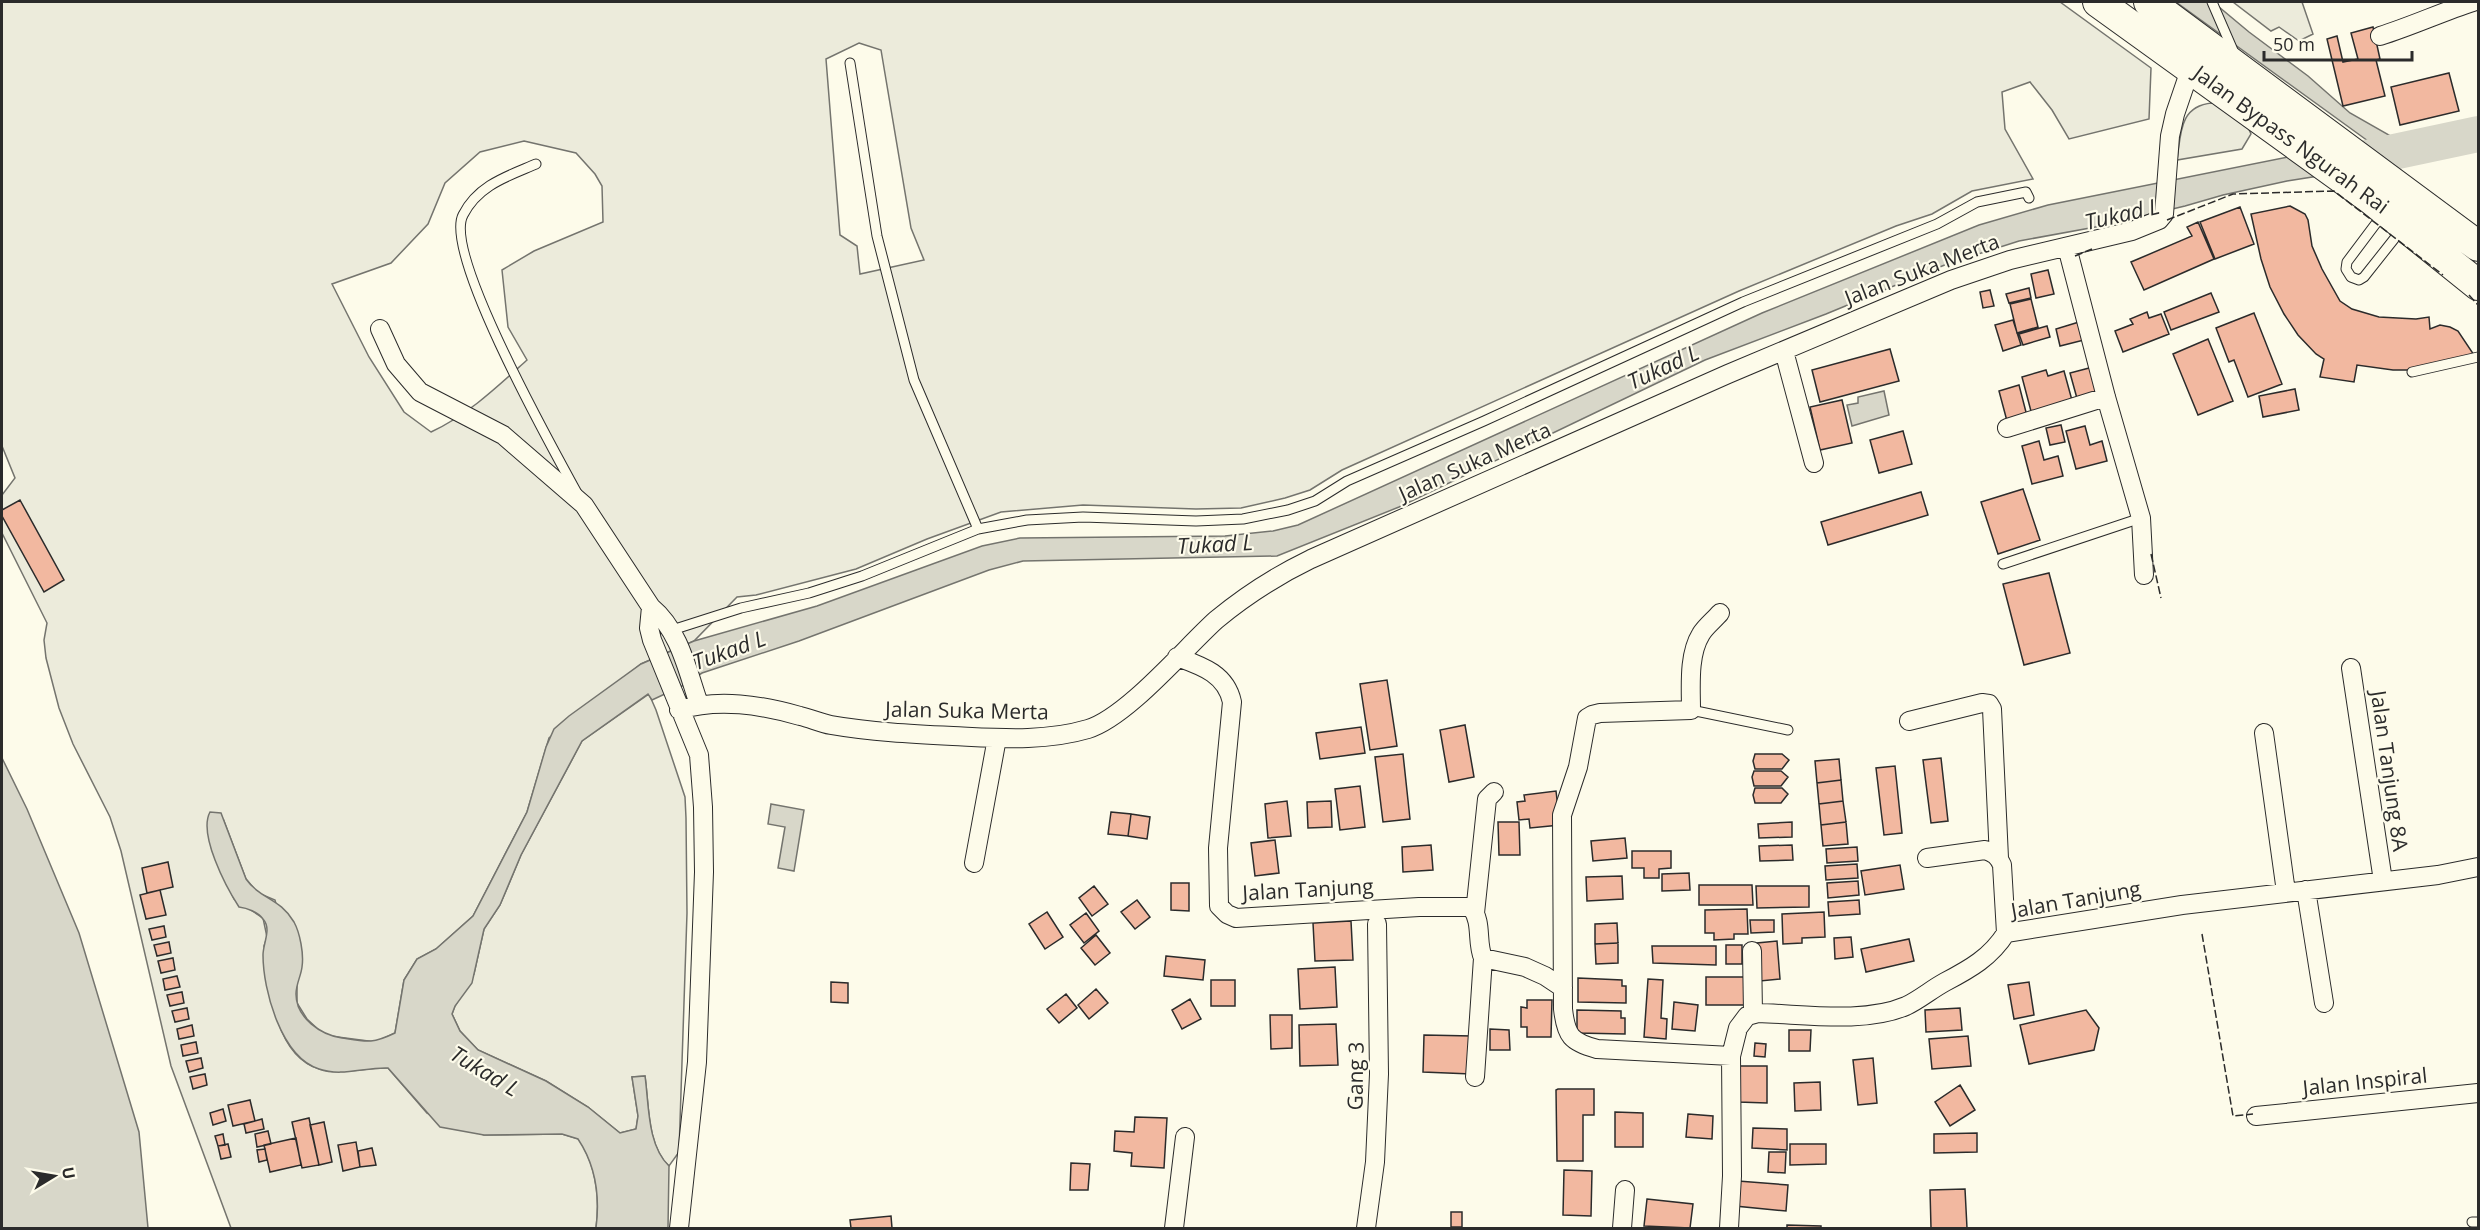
<svg xmlns="http://www.w3.org/2000/svg" width="2480" height="1230" viewBox="0 0 2480 1230" font-family="'Open Sans',sans-serif">
<style>
.green{fill:#ecebdb;stroke:#74746e;stroke-width:1.5;fill-rule:evenodd}
.water{fill:#d8d7c9;stroke:#74746e;stroke-width:1.5}
.lines{fill:none;stroke-linecap:round;stroke-linejoin:round}
.river{stroke:#d8d7c9;stroke-width:36}
.building{fill:#f2b8a0;stroke:#2b2b2b;stroke-width:1.5}
.service-casing{stroke:#2b2b2b;stroke-width:11}
.minor-casing{stroke:#2b2b2b;stroke-width:20}
.trunk-casing{stroke:#2b2b2b;stroke-width:32}
.service{stroke:#fdfbea;stroke-width:9}
.minor{stroke:#fdfbea;stroke-width:18}
.trunk{stroke:#fdfbea;stroke-width:30}
.fence{stroke:#2b2b2b;stroke-width:1.5;stroke-dasharray:8 3;stroke-linecap:butt}
.labels{text-anchor:middle;stroke-width:4.5;stroke-linejoin:round;paint-order:stroke}
.street-label{font-size:21px;fill:#2b2b2b;stroke:#fdfbea}
.water-label{font-size:22px;font-style:italic;fill:#2b2b2b;stroke:#fdfbea}
</style>
<rect width="100%" height="100%" fill="#fdfbea"/>
<!-- green -->
<path class="green" d="M2 2H2060L2151 68 2149 119 2069 139 2052 110 2030 82 2002 92 2005 129 2033 179 1972 191 1932 214 1896 226 1739 291 1342 470 1310 490 1285 498 1241 508 1196 509 1083 505 1001 512 927 539 856 569 756 595 737 597 694 641 641 664 549 738 527 812 473 916 436 949 417 959 404 980 395 1033 376 1042 330 1036 321 1032 307 1019 297 1003V985L275 900 258 893 246 879 224 821 211 847 234 899 263 918 267 937 264 946C271 988 273 1063 328 1071 349 1074 368 1067 388 1068L427 1113 484 1135 562 1134 579 1139C596 1166 600 1197 596 1228H231L171 1066 121 851 110 817 73 744 59 708 46 658 44 640 47 623 2 533V495L15 478 2 446ZM859 43 881 50 911 228 924 260 860 274 857 246 840 235 826 59ZM524 141 576 153 595 174 602 186 603 222 534 251 502 270 508 327 527 360C497 387 468 415 431 432L404 412 369 357 332 284 391 263 428 224 445 183 480 152Z
M2233 2H2302L2313 34 2299 41 2279 27 2271 31Z
M2212 103C2226 106 2247 120 2251 134L2242 149 2177 160C2181 134 2179 106 2212 103Z
M649 694 656 710 685 797 686 818 687 913 679 1152 669 1166C647 1146 649 1104 645 1076L632 1077 638 1116 636 1129 620 1133 588 1107 546 1081 478 1050 460 1031 452 1014 455 1006 474 974 484 929 500 905 521 855 582 741Z"/>
<!-- water -->
<path class="water" d="M2176 2H2213L2249 32 2308 76 2350 113 2396 139 2403 146 2401 163 2287 181 2223 195 2185 206 2101 226 2019 241 1947 264 1826 314 1705 360 1399 507 1277 556 1023 561 989 570 799 641 702 673 682 686 652 700 648 694 582 741 521 855 500 905 484 929 472 983 455 1006 452 1014 460 1031 478 1050 546 1081 588 1107 620 1133 636 1129 638 1116 632 1077 645 1076C649 1104 647 1145 669 1166L668 1228H596C600 1197 596 1166 578 1139L562 1134 484 1135 440 1127 388 1068C365 1067 342 1077 319 1069 281 1057 263 990 263 955 263 943 272 929 263 919 258 912 247 908 239 907 226 887 198 834 210 812L221 813 246 879C260 899 280 898 294 922 300 933 304 954 302 967 301 976 296 984 296 994 296 1018 321 1035 342 1038 367 1042 372 1044 395 1033L404 980 417 959 436 949 473 916 527 812 546 747 554 729 569 716 641 664 694 641 817 606 982 546 1020 538 1225 536 1273 531 1298 525 1762 313 1979 225 2048 205 2368 141Z
M1884 391 1889 415 1852 426 1847 405 1858 403V397Z
M2 758 27 809 79 933 139 1132 148 1228H2Z
M771 804 804 810 794 871 778 868 785 827 768 824Z"/>
<g class="lines">
<!-- river -->
<path class="river" d="M2356 160 2478 134"/>
</g>
<!-- building -->
<path class="building" d="M2373 27 2380 59 2376 60 2385 96 2343 106 2327 39 2337 36 2343 62 2358 59 2351 33Z
M2449 73 2459 111 2400 125 2391 87Z
M2290 206 2305 214 2308 220 2312 246 2322 269 2340 301 2352 309 2379 317 2416 319 2429 317 2430 329 2440 325 2450 327 2458 331 2474 355 2415 370H2393L2357 365 2354 382 2320 377 2324 359 2316 354 2298 335 2284 314 2270 287 2261 259 2251 214Z
M2240 207 2254 244 2215 259 2200 222Z
M2198 222 2214 259 2144 290 2131 262 2192 236 2187 227Z
M2048 270 2054 294 2036 298 2031 274Z
M2029 288 2031 298 2009 303 2006 294Z
M1990 290 1994 306 1983 308 1980 292Z
M2211 293 2219 312 2171 330 2164 312Z
M2031 299 2038 327 2017 333 2010 304Z
M2147 312 2149 318 2161 314 2169 334 2123 352 2115 331 2133 324 2130 319Z
M2254 313 2282 384 2248 397 2234 360 2229 362 2216 328Z
M2013 320 2021 345 2003 351 1995 325Z
M2079 322 2084 340 2060 346 2056 329Z
M2047 326 2050 337 2023 345 2019 334Z
M2208 339 2233 401 2198 415 2173 354Z
M1890 349 1899 381 1820 402 1812 370Z
M2093 367 2101 396 2078 402 2070 373Z
M2046 370 2048 376 2064 371 2073 404 2032 415 2022 377Z
M2019 385 2027 416 2007 421 1999 391Z
M2295 389 2299 410 2263 417 2259 396Z
M1842 400 1852 443 1820 450 1810 407Z
M2061 425 2065 442 2050 445 2046 428Z
M2085 426 2090 445 2102 441 2107 461 2076 469 2066 431Z
M1903 431 1912 464 1879 473 1870 440Z
M2039 441 2044 460 2058 456 2063 476 2032 484 2022 446Z
M2023 489 2040 540 1998 554 1981 502Z
M1921 492 1928 515 1828 545 1821 522Z
M20 500 64 580 44 592 2 516V510Z
M2049 573 2070 653 2024 665 2003 584Z
M1387 680 1397 746 1370 750 1360 684Z
M1465 725 1474 777 1449 782 1440 730Z
M1361 727 1365 753 1320 759 1316 733Z
M1403 754 1410 819 1383 822 1375 757Z
M1755 754H1782L1789 760 1782 769H1755L1753 761Z
M1941 758 1948 821 1931 823 1923 760Z
M1839 759 1841 780 1817 783 1815 761Z
M1895 766 1902 833 1884 835 1876 768Z
M1754 771H1781L1788 777 1781 786H1754L1752 777Z
M1841 780 1843 801 1819 804 1817 783Z
M1360 786 1365 827 1340 830 1335 789Z
M1755 788H1782L1788 794 1781 803H1755L1753 795Z
M1556 791 1560 825 1530 828 1529 819 1519 820 1517 802 1525 801 1524 795Z
M1287 801 1291 836 1268 838 1265 804Z
M1331 801 1332 827 1308 828 1307 802Z
M1843 801 1846 822 1821 825 1819 804Z
M1111 812 1131 814 1128 836 1108 834Z
M1131 814 1150 817 1147 839 1128 836Z
M1498 822H1519L1520 855H1499Z
M1792 822V837L1759 838 1758 824Z
M1846 822 1848 844 1823 846 1821 825Z
M1625 838 1627 858 1593 861 1591 841Z
M1275 840 1279 873 1255 876 1251 843Z
M1431 845 1433 870 1403 872 1402 847Z
M1792 845 1793 860 1760 861 1759 846Z
M1857 847 1858 861 1827 863 1826 849Z
M1632 851H1671V868L1659 869V878H1644V868H1632Z
M168 862 173 887 147 893 142 868Z
M1857 864 1858 878 1826 880 1825 866Z
M1900 865 1904 889 1865 895 1861 871Z
M1689 873 1690 890 1662 891V874Z
M1622 876 1623 899 1587 901 1586 877Z
M1858 881 1859 895 1828 898 1827 883Z
M1171 883H1189V911L1171 910Z
M1699 885H1752L1753 905H1699Z
M1094 886 1108 904 1092 916 1079 898Z
M1756 886H1809V907L1757 908Z
M160 890 166 915 146 919 140 895Z
M1137 900 1150 917 1135 929 1121 912Z
M1859 900 1860 914 1829 916 1828 902Z
M1747 909 1748 934H1734V939L1714 940V933H1705V910Z
M1047 912 1063 937 1045 949 1029 924Z
M1824 912 1825 937 1802 938V943L1783 944 1782 914Z
M1086 913 1099 931 1084 943 1070 925Z
M1750 920H1774V932L1751 933Z
M1351 921 1353 960 1315 961 1313 923Z
M1617 923 1618 943 1595 944V924Z
M164 926 166 937 152 940 149 929Z
M1096 935 1110 953 1095 965 1081 948Z
M1851 937 1853 957 1835 959 1834 938Z
M1909 939 1914 961 1866 972 1861 949Z
M1777 941 1780 979 1760 981 1757 943Z
M169 942 171 953 157 956 154 945Z
M1618 943V963L1596 964 1595 944Z
M1726 945H1742V964H1726Z
M1652 946H1716V965L1653 963Z
M1166 956 1205 960 1203 980 1164 976Z
M173 958 175 970 161 973 158 961Z
M1335 967 1337 1007 1300 1009 1298 969Z
M177 976 180 987 165 990 163 979Z
M1706 977H1745V1005H1706Z
M1578 978 1622 980V986H1626V1003L1578 1002Z
M1648 979 1663 980 1661 1018 1667 1019 1666 1039 1644 1037Z
M1211 980H1235V1006H1211Z
M831 982 848 983V1003L831 1002Z
M2029 982 2034 1015 2014 1019 2008 985Z
M1096 989 1108 1003 1089 1019 1078 1005Z
M182 992 184 1003 170 1006 167 995Z
M1066 994 1077 1008 1059 1023 1047 1009Z
M1190 999 1201 1019 1182 1029 1172 1010Z
M1527 1000H1552L1551 1037H1527V1027H1521V1007L1527 1008Z
M1674 1002 1698 1005 1695 1031 1672 1029Z
M187 1008 189 1019 175 1022 172 1011Z
M1960 1008 1962 1030 1926 1032 1925 1010Z
M1577 1010 1621 1011V1018H1625V1034L1577 1033Z
M2086 1010 2099 1028 2094 1050 2029 1064 2020 1025Z
M1270 1015H1292V1048L1271 1049Z
M1336 1024 1338 1065 1300 1066 1299 1025Z
M192 1025 194 1036 179 1039 177 1029Z
M1490 1029 1509 1030 1510 1050H1490Z
M1789 1030H1811L1810 1051H1789Z
M1424 1035 1472 1036 1471 1074 1423 1072Z
M1968 1036 1971 1066 1932 1069 1929 1039Z
M196 1042 198 1053 183 1056 181 1045Z
M1755 1043 1766 1044 1765 1057 1754 1056Z
M201 1058 203 1068 189 1072 186 1061Z
M1873 1058 1877 1103 1858 1105 1853 1060Z
M1738 1066H1767V1103L1738 1102Z
M205 1074 207 1085 193 1089 190 1077Z
M1820 1082 1821 1110 1795 1111 1794 1083Z
M1960 1085 1975 1110 1950 1126 1935 1102Z
M1558 1089H1594V1115H1583V1161H1557L1556 1090Z
M250 1100 255 1121 233 1126 228 1105Z
M223 1109 226 1121 213 1125 210 1113Z
M1615 1112 1643 1113V1147H1615Z
M1688 1114 1713 1116 1712 1139 1686 1137Z
M1135 1117 1167 1118 1164 1168 1131 1166 1132 1153 1114 1151 1115 1131 1134 1132Z
M309 1118 319 1165 302 1168 292 1122Z
M262 1119 264 1129 246 1133 244 1124Z
M324 1122 332 1162 319 1165 310 1125Z
M1753 1128 1787 1129V1150L1752 1148Z
M268 1131 271 1144 257 1147 255 1134Z
M1977 1133V1152L1934 1153V1134Z
M223 1134 225 1145 218 1146 215 1136Z
M296 1138 301 1165 270 1172 264 1145Z
M356 1142 360 1167 343 1171 338 1145Z
M228 1144 231 1157 221 1159 218 1146Z
M1790 1144H1826V1164L1790 1165Z
M372 1148 376 1165 360 1167 358 1151Z
M265 1149 267 1160 259 1162 257 1150Z
M1769 1152H1786L1785 1173 1768 1172Z
M1071 1163 1090 1164 1088 1190H1070Z
M1564 1170 1592 1171 1591 1216 1563 1215Z
M1738 1181 1788 1185 1786 1211 1735 1206Z
M1965 1189 1967 1228H1931L1930 1190Z
M1647 1199 1693 1204 1690 1228 1644 1226Z
M1451 1212H1462V1227H1451Z
M891 1216 892 1228H851L850 1220Z
M1787 1225 1821 1226V1228H1787Z"/>
<g class="lines">
<defs>
<path id="service" d="M2212 2 2235 55
M850 63 877 236 914 380 978 529
M536 164C508 176 478 185 463 215 443 253 554 451 577 493
M2383 214 2347 262 2346 269 2351 277 2359 280 2364 277 2402 229
M2412 372 2478 357
M2003 564 2141 518
M672 630 741 608 809 593 862 576 978 529 1027 520 1083 517 1196 521 1243 519 1288 510 1315 501 1347 481 1484 421 1743 302 1937 224 1977 202 2026 192 2029 198
M1691 710 1788 730
M2472 1222H2478"/>
<path id="minor" d="M2380 36C2412 26 2442 12 2473 2
M2067 247 2106 397 2141 518 2144 575
M380 329 396 364 420 392 503 435 584 505 651 607C680 631 687 670 699 704
M1784 351 1814 463
M2007 428 2106 397
M651 607 649 628 652 640 699 755 703 807 704 872 697 1062 679 1228
M1720 613C1714 620 1705 627 1701 634 1688 655 1691 687 1691 710L1600 713 1592 715 1587 718 1578 767 1562 815 1563 1009C1566 1036 1571 1042 1597 1049L1731 1056
M1177 657C1202 666 1226 674 1232 702L1218 848 1219 906 1227 914 1236 918 1419 907H1471C1483 923 1476 941 1483 958L1525 967 1545 976 1563 988
M2351 668 2383 881
M679 710C719 698 761 705 800 716 810 718 820 723 831 725 871 732 912 734 953 736 998 738 1044 742 1088 729 1127 717 1184 649 1216 620 1246 595 1276 576 1311 559L1728 374 1951 280 2010 260 2132 231 2159 220 2164 214 2170 136 2175 114 2191 67
M1909 721 1982 703 1989 704 1992 709 1999 858
M2264 733 2286 892
M1927 858 1985 850C1994 853 1998 856 2002 865L2006 933
M974 863 997 738
M2306 890 2324 1003
M1475 913 1487 799 1494 792
M1752 951 1753 1013
M1475 1077 1483 958
M2256 1116 2478 1093
M1174 1228 1185 1137
M1366 1228 1375 1162 1379 1074 1377 924
M1622 1228 1625 1190
M1729 1228 1732 1176 1731 1056 1738 1028 1747 1016 1758 1013C1803 1014 1864 1024 1906 1006 1919 1000 1932 989 1945 982 1970 969 1991 957 2006 933L2182 905 2438 875 2478 867"/>
<path id="trunk" d="M2098 2 2371 199 2478 285
M2149 2 2478 246"/>
</defs>
<!-- service casing -->
<use href="#service" class="service-casing"/>
<!-- minor casing -->
<use href="#minor" class="minor-casing"/>
<!-- trunk casing -->
<use href="#trunk" class="trunk-casing"/>
<!-- service -->
<use href="#service" class="service"/>
<!-- minor -->
<use href="#minor" class="minor"/>
<!-- trunk -->
<use href="#trunk" class="trunk"/>
<!-- fence -->
<path class="fence" d="M2167 220 2233 194 2334 191 2443 275
M2075 256 2092 249
M2469 295 2478 305
M2151 554 2161 598
M2202 934 2233 1116 2253 1114"/>
</g>
<g class="labels">
<!-- street labels -->
<g class="street-label">
<text transform="translate(2291 140) rotate(36)" y="7">Jalan Bypass Ngurah Rai</text>
<text transform="translate(1922 270) rotate(-21)" y="7">Jalan Suka Merta</text>
<text transform="translate(1475 462) rotate(-24)" y="7">Jalan Suka Merta</text>
<text transform="translate(967 711) rotate(1)" y="7">Jalan Suka Merta</text>
<text transform="translate(2389 771) rotate(82)" y="7">Jalan Tanjung 8A</text>
<text transform="translate(1308 890) rotate(-3)" y="7">Jalan Tanjung</text>
<text transform="translate(2076 900) rotate(-10)" y="7">Jalan Tanjung</text>
<text transform="translate(1356 1076) rotate(-89)" y="7">Gang 3</text>
<text transform="translate(2365 1082) rotate(-6)" y="7">Jalan Inspiral</text>
</g>
<!-- water labels -->
<g class="water-label">
<text transform="translate(2122 214) rotate(-13)" y="8">Tukad L</text>
<text transform="translate(1663 367) rotate(-25)" y="8">Tukad L</text>
<text transform="translate(1215 544) rotate(-3)" y="8">Tukad L</text>
<text transform="translate(729 650) rotate(-20)" y="8">Tukad L</text>
<text transform="translate(485 1071) rotate(31)" y="8">Tukad L</text>
</g>
</g>
<!-- border -->
<rect width="2480" height="1230" fill="none" stroke="#2b2b2b" stroke-width="6"/>
<!-- north arrow -->
<g transform="translate(54 1176) rotate(79)" stroke="#fdfbea" stroke-width="4.5" paint-order="stroke">
<path d="M0-4.5L10 22L0 15L-10 22Z" fill="#2b2b2b"/>
<text y="-9" font-size="16" font-weight="bold" text-anchor="middle" fill="#2b2b2b">U</text>
</g>
<!-- scale -->
<path d="M2264 51v9h148v-9" fill="none" stroke="#2b2b2b" stroke-width="3"/>
<text x="2273" y="51" font-size="18" fill="#2b2b2b" stroke="#fdfbea" stroke-width="4.5" paint-order="stroke">50 m</text>
</svg>
